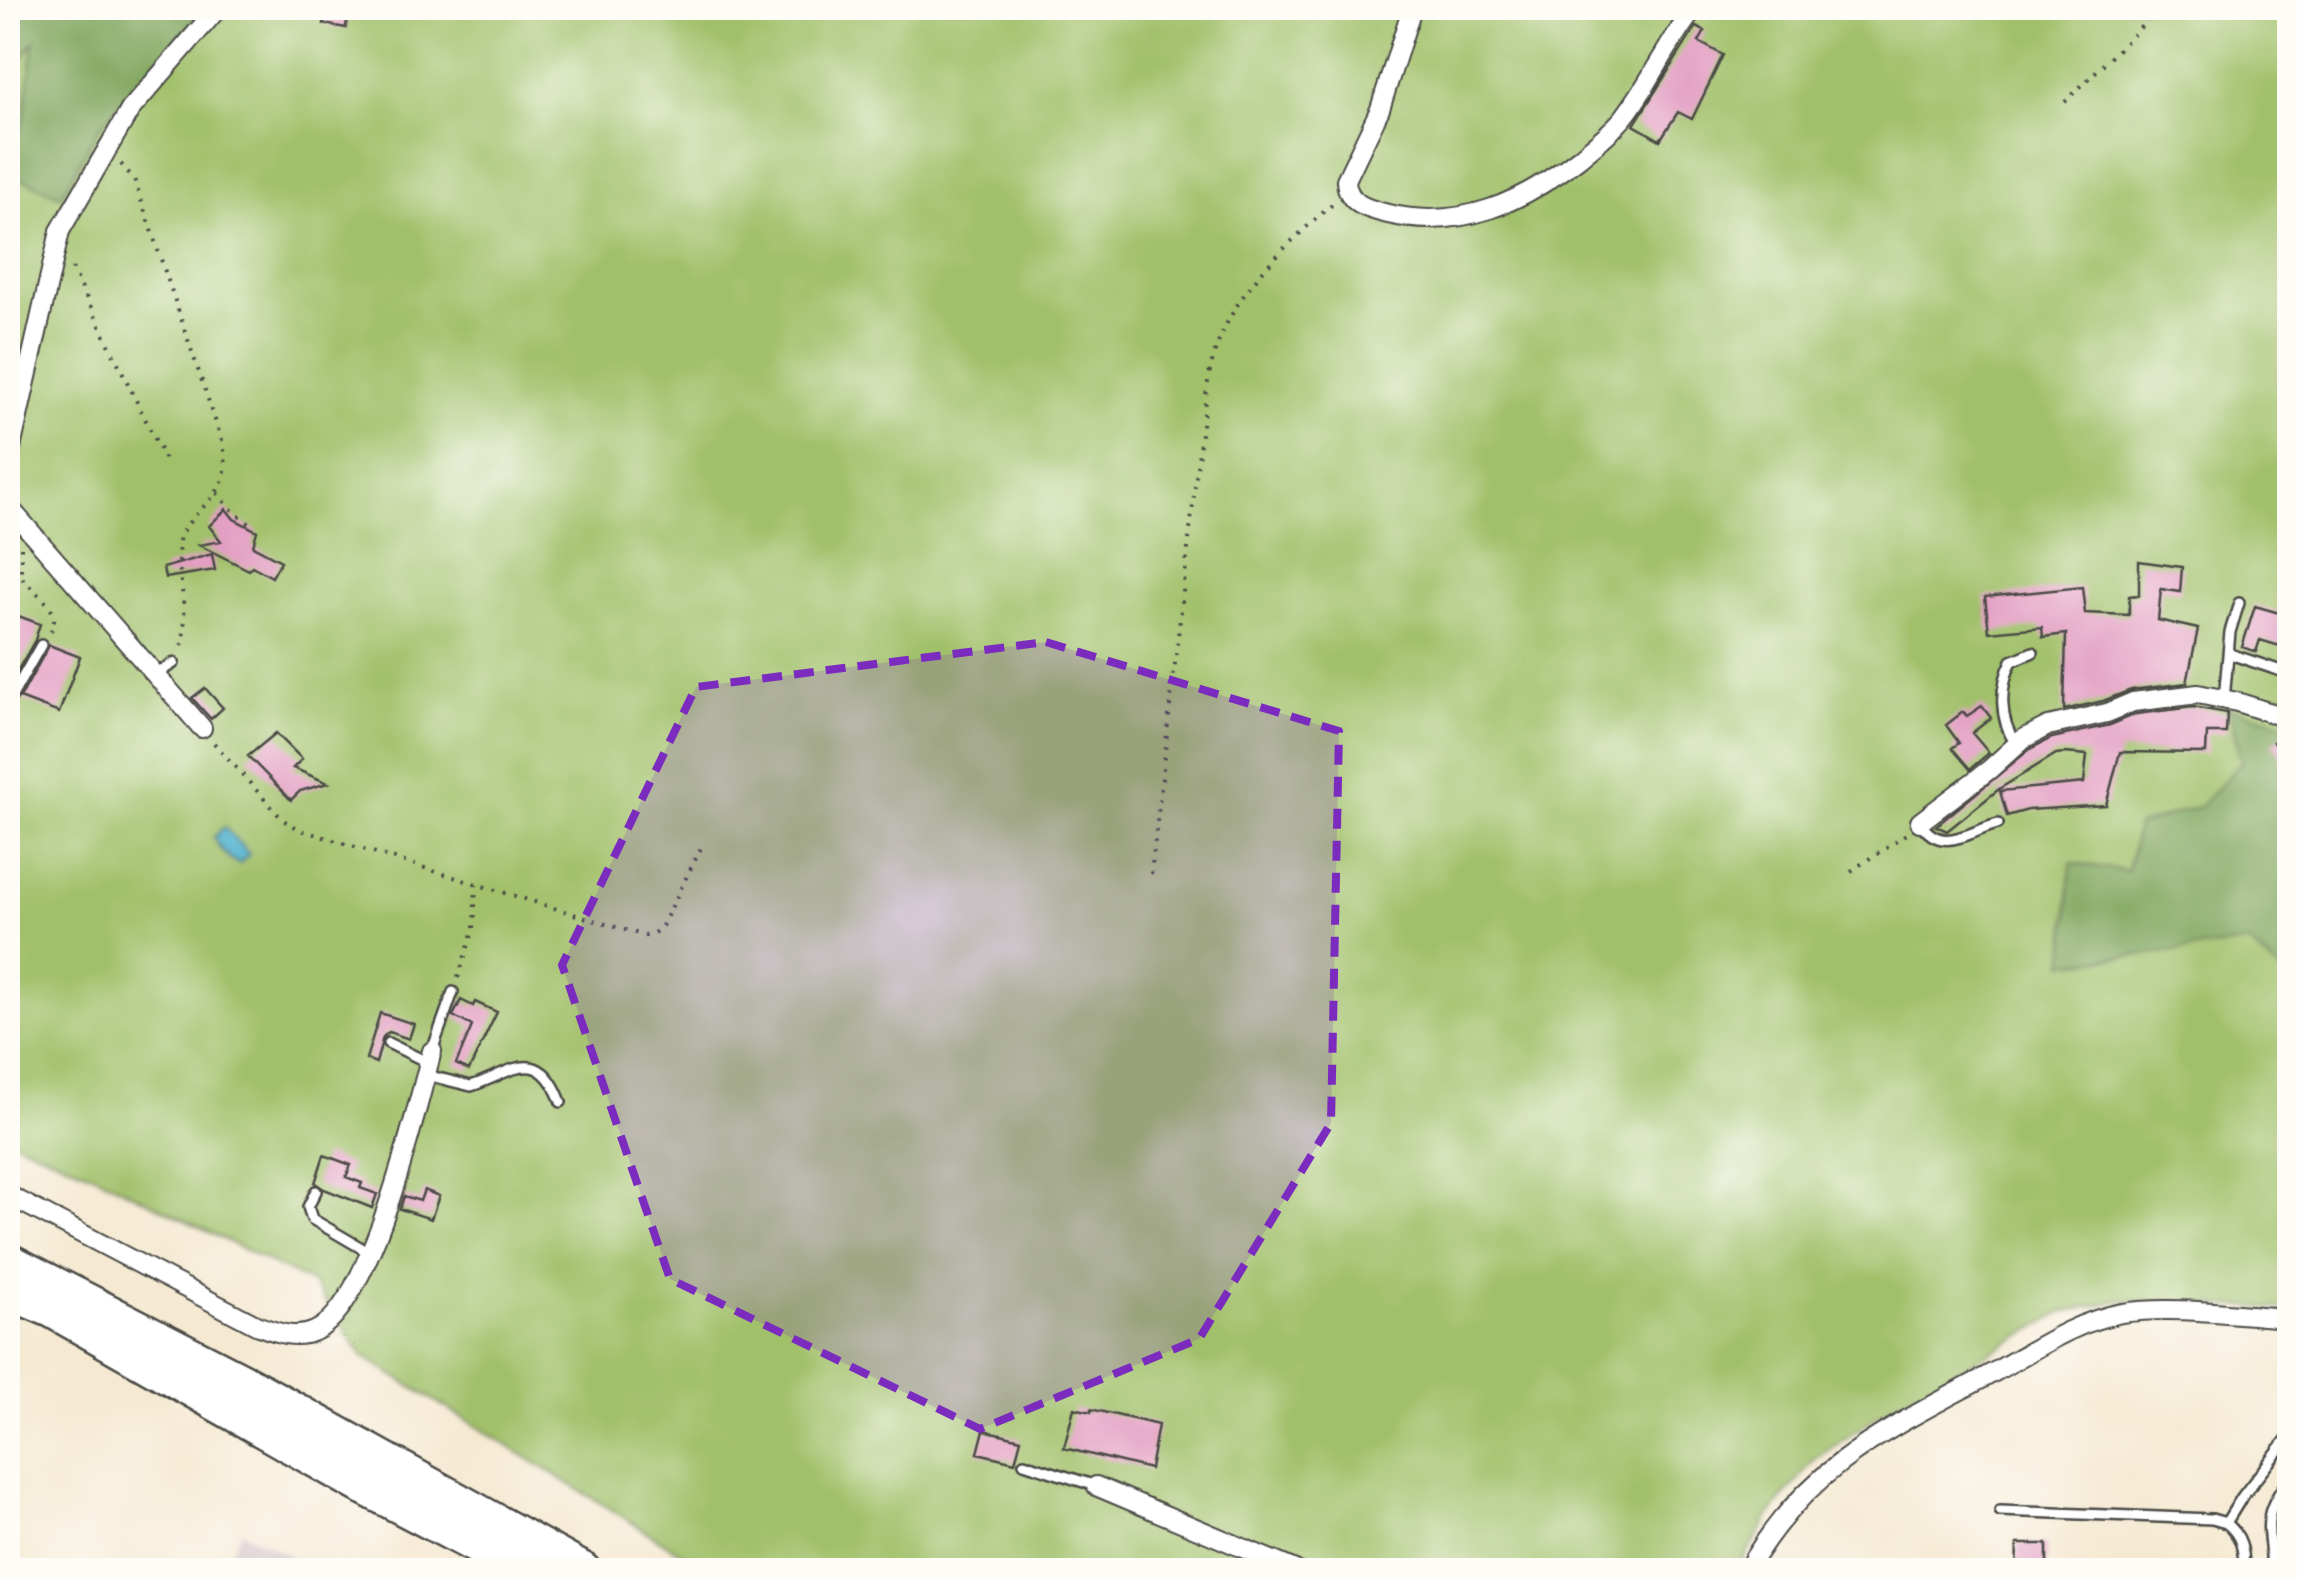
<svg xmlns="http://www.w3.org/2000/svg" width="2297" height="1578" viewBox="0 0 2297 1578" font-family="Mynerve,sans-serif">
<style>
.industrial{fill:#d2bec5}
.green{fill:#a0c069;stroke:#66764a;stroke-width:2.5}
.forest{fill:#80a65d;stroke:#566844;stroke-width:2.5}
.water{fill:#4eb0cd;stroke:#3c6e7c;stroke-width:2.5}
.building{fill:#e39fc3}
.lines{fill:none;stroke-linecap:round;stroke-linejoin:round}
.lane-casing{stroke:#494844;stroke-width:14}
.street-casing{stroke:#494844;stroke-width:22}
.highway-casing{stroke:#494844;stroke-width:40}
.path{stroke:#494844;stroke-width:4;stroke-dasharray:2.5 8;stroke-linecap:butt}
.lane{stroke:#fff;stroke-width:9}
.street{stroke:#fff;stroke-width:18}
.highway{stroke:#fff;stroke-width:35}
.marked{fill:#7b2cbf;fill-opacity:0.2;stroke:#7b2cbf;stroke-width:8;stroke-dasharray:20 12;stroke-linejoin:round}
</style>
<rect width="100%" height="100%" fill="#fdfcf7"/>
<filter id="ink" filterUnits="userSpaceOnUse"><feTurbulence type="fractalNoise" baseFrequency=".01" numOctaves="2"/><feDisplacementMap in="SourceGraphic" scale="20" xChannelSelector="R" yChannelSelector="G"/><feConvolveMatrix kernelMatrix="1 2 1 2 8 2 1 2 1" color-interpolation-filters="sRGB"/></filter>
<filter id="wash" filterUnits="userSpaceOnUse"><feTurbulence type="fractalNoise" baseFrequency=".0048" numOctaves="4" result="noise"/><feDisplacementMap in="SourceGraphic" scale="40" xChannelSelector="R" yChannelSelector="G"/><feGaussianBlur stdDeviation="2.25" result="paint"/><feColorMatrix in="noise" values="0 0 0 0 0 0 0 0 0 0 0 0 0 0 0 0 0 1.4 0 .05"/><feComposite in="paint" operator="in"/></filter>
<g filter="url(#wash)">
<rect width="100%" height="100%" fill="#f5e9d2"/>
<!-- industrial -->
<path class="industrial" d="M241 1531 317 1570H221Z"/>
<!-- green -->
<path class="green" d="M205 8H2289V1309L2122 1300 2064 1312 1892 1406 1814 1460 1771 1513 1737 1570H747L683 1554 364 1357 313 1284 93 1174 8 1139V173L61 195 99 128Z
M35 39 24 119 8 159V76Z"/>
<!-- forest -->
<path class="forest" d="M8 8H205L99 128 61 196 8 173V159L24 119 34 42 8 76Z
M2229 708 2289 724V979L2248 943 2065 963 2071 863 2128 871 2137 826 2201 806 2241 762Z"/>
<!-- water -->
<path class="water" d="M224 827 249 854 239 864C227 858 219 850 214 837Z"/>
<g id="blocks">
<!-- building -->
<path class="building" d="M326 8H348L346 28 324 24Z
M1696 27 1705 31 1699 42 1723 55 1692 119 1678 112 1660 140 1634 125Z
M226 509 234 519 257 531 253 546 281 561 272 577 252 566 249 570 199 545 221 541 209 526Z
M212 554 215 570 165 578 163 568Z
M2139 561 2182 567 2180 592 2161 589 2158 620 2198 629 2187 683 2131 690 2103 701 2064 710 2066 634 2043 637 2042 627 1989 632 1985 597 2082 587 2085 613 2129 615V596L2139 595Z
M2255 606 2290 616V649L2260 640 2256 652 2242 647Z
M13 614 40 624 35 640 8 687V627Z
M49 645 80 657 59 713 20 698Z
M205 688 223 708 211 719 192 698Z
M1982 706 1991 718 1972 733 1989 753 1970 769 1952 748 1959 743 1946 725 1963 712 1967 716Z
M2193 707 2227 713 2226 733H2207L2206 753 2120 752 2106 805 2028 810 2007 816 2000 791 2084 783 2087 755 2065 753 2056 754 1999 789 1947 831 1936 826 2030 749 2052 738 2110 725 2136 714Z
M2290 731V771L2273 742Z
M276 733 302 759 293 768 328 783 300 791 291 800 248 756Z
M461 1000 473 1006 475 1002 497 1012 469 1070 456 1064 472 1026 453 1016Z
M380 1013 414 1024 409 1039 389 1032 383 1037 376 1063 366 1059Z
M324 1155 351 1165 346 1177 362 1183 360 1188 377 1194 372 1208 324 1189 315 1183Z
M424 1190 439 1196 431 1219 400 1209 404 1196 420 1201Z
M1074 1408 1091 1412V1409L1158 1425 1150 1469 1064 1448Z
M984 1430 1021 1439 1015 1462 978 1453Z
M2017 1544H2047V1570H2016Z"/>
</g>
</g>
<g filter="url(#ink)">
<use href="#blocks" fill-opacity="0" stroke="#494844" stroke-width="2.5"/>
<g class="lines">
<defs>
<path id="lane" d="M8 379 14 414
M2230 654 2290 674
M155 675 174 663
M2224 700 2230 632 2239 603
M8 703 41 645
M2016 744C1999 720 1999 687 2012 661L2033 652
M1920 822C1941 856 1969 831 1998 824
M388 1043 429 1063
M432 1051 453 992
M426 1075 471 1086C511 1073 539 1043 561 1102
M316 1191 308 1207 312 1219 370 1253
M1024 1463 1096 1486
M2000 1511 2212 1519 2226 1523 2242 1497 2290 1435
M2226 1523C2242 1535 2244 1551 2244 1570
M2272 1570C2270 1526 2259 1517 2290 1478"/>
<path id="street" d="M1412 8 1380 109 1346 180C1347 204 1367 209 1388 214 1461 231 1523 202 1579 158 1594 145 1612 132 1624 117 1650 84 1667 43 1695 8
M8 461 60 231 130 110 218 8
M8 506 202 728
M1920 822 1990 769 2023 739 2048 726 2107 713 2133 702 2198 694 2237 702 2290 719
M8 1195 256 1325C276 1332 295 1340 315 1331 371 1306 416 1111 432 1051
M1096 1486 1295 1570
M1747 1570C1810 1461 1892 1428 1998 1370 2037 1348 2077 1321 2122 1313 2173 1305 2237 1315 2290 1318"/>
<path id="highway" d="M8 1261 240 1380 582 1570
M8 1291 53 1310 359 1484 523 1570"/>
</defs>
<!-- lane casing -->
<use href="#lane" class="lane-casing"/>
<!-- street casing -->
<use href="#street" class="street-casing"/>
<!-- highway casing -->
<use href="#highway" class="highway-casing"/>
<!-- path -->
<path class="path" d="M2065 102 2160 8
M121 164 134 179 222 441C236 494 204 497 180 535 173 573 193 611 180 650
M72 268 166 462
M217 493 235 513 253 526
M21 547V576C33 595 69 610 47 636
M214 743 283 820 301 830 645 936 654 933 662 926 703 844
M1851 871 1909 832
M1151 874 1202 425C1206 402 1207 377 1214 355 1234 290 1286 245 1335 202
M458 978 474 928 476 885"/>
<!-- lane -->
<use href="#lane" class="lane"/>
<!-- street -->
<use href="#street" class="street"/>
<!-- highway -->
<use href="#highway" class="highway"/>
</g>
</g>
<!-- marked area -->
<path class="marked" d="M1046 642 1339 731 1331 1123 1199 1339 980 1429 670 1279 562 965 696 687Z"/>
<!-- margin -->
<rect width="2297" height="1578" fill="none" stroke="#fdfcf7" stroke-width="40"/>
</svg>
